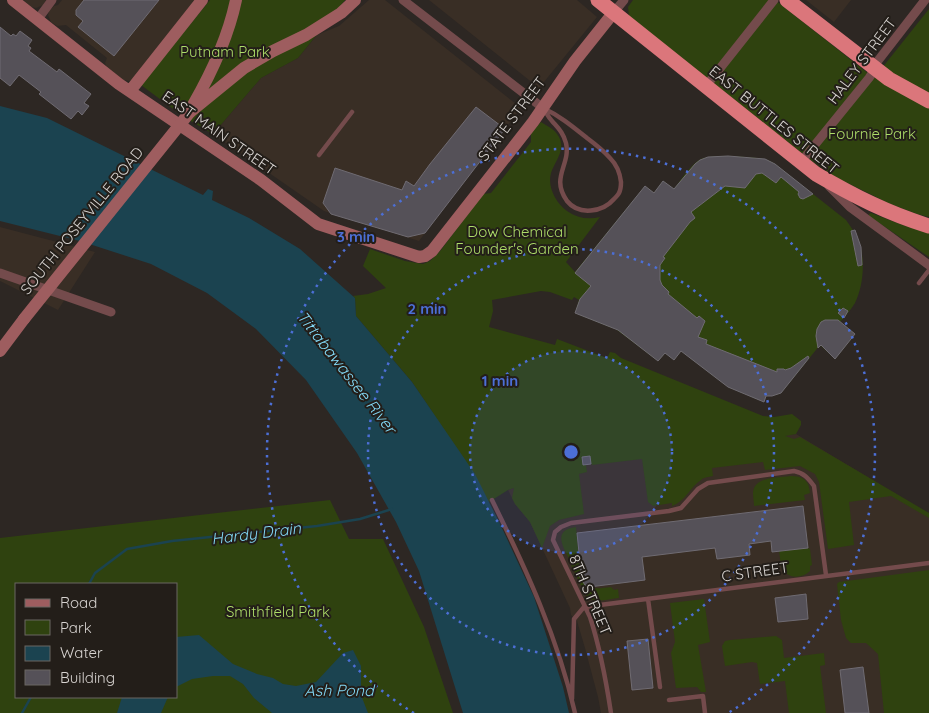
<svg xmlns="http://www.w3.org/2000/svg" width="929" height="713" viewBox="0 0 929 713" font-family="Quicksand,sans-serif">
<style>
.built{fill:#392e25}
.green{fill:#2f420f;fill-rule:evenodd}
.water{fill:#1b4350}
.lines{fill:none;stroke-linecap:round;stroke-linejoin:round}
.stream{stroke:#1b4350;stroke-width:2.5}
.building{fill:#555158;stroke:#6f6b72}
.lane{stroke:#744b4c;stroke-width:4.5}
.street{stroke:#744b4c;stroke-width:9}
.secondary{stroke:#9e5d5f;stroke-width:12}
.highway{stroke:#db767b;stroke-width:15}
.secondary-bridge{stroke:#9e5d5f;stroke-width:12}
.ring{fill:none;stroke:#4c6fd6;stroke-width:2.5;stroke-dasharray:2.5 5}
.labels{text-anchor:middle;stroke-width:4;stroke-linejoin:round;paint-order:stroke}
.park-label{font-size:15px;fill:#addd69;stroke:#231e19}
.street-label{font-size:15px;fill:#d7d3d0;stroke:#231e19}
.water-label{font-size:16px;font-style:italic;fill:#82d8f5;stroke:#231e19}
.centre{fill:#4c6fd6;stroke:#231e19;stroke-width:2.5}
.ring-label{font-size:15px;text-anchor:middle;font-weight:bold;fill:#4c6fd6;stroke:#231e19;stroke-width:4;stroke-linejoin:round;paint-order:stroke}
</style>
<rect width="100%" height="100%" fill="#2d2723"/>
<!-- built -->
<path class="built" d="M24 0H46L43 5 36 8 31 7 25 2Z
M62 0H199L133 80 129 81 123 80 106 66 105 63 107 58 66 25 57 26 51 22 48 15 49 11 54 6 58 5Z
M369 0H385L521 108 419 241 324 211 213 134 261 78 298 58 317 35 339 26Z
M429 0H577L597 17 539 88Z
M806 0H851L834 22Z
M0 227 95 252 58 310 0 281Z
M796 434 929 514V713H601L598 697 585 648 577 621 571 615 570 608 530 522 515 504 508 490 581 461Z"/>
<!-- green -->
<path class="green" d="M210 0H345L298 58 261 78 213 134 184 117 141 85Z
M633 0H775L874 78 929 9V217L917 214 888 203 866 192 835 177 812 161 629 16 628 7Z
M541 122C547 126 555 129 559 137 566 150 555 161 551 173 547 187 556 203 567 211 577 218 588 220 600 217L566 262 575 272 645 186 654 193 663 181 674 189C681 180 691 164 701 159 712 154 752 157 764 159 768 160 772 162 775 164L846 220C850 226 854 231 857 237 866 255 864 285 855 303 851 310 845 316 840 322L855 334 835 359 820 345 781 393 776 395 766 396 764 402 728 387 681 351 674 360 665 353 658 361 613 327 612 328 575 313 579 300 574 297 572 300 550 292 541 291 492 300 493 311 489 327 555 345 557 339 607 358 610 352 615 353 621 358 763 416 774 417 792 414 801 421V425L796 434 785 436 794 439 800 437 929 513V518L891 496 849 502 854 545 828 549 819 482 815 474 800 466 765 470 763 462 712 468 713 476C709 477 704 477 701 480 690 487 686 501 672 506V503L653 506 648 502 642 459 592 465 590 460 583 465H586L587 472 579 474 584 514 559 520 550 526 542 548 530 522 515 504 512 498 514 488 508 490 489 502 431 410 412 382 356 316 355 298 353 296 368 294 386 288 363 266 370 249 405 261 423 264 430 261 441 250 483 194 491 193 531 142V133Z
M871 213 900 224 929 233V257L869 216V214Z
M790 476C803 476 809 480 810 493L804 495 805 500 754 506C754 502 753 497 753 493 754 476 778 478 790 476Z
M330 500 349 539H383L424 627 453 713H0V538ZM16 584H176V697H16Z
M576 527 579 559 571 560 569 559C562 545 553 530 576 527Z
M807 548 810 549 812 565 810 566V571C802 579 787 579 782 568 780 563 780 556 779 551Z
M580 562 581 572 579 573C585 591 595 589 611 587L614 590 618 589 619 598C608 599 594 604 586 596L571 565 572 563Z
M929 570V713H884L878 654 866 643H851L846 638 841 620 837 584 839 582Z
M704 599 710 642 698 645 706 692H701L697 687 676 688 671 653 675 642 670 603Z
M776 636 782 640 784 658 824 653 825 665 820 666 826 713H789L785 681 760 684 757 663 752 662 725 666 722 646 725 641 730 640Z"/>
<!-- water -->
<path class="water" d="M0 106 47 118 203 195 208 189 213 191 212 200 249 218 300 249 355 298 356 316 412 382 475 474 501 526 534 597 563 687 569 713H463L419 571 396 522 357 453 306 380 256 329 207 293 151 264 80 241 0 221Z
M199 635 233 664 257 674 273 678 283 684 296 686 316 682 343 653 353 650 361 666V695L368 713H272L254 698 243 684 230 676H213L192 679 176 687V637Z
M122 697H168L161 713H117Z"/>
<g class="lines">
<!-- stream -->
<path class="stream" d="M89 584 95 573 127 549 172 541 317 526 360 519 392 509
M22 713 31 697"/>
</g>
<!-- building -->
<path class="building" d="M84 0H159L114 56 78 27 83 21 76 15V10Z
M0 27 11 36 13 34 16 36 20 31 32 40 28 46 31 48 29 51 57 72 59 69 91 94 84 103 89 106 82 115 78 111 71 119 39 94 41 92 19 75 10 86 0 78Z
M476 107 505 129 425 233 408 237 331 214 323 203 335 168 402 190 406 181 414 186 430 164Z
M728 156 765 159 775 164 813 194 803 199 800 198 798 194 799 192 781 177 776 183 762 173 756 174 745 188 725 186 691 212 695 218 690 222 663 257 665 258 660 265V280L662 285 669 292 668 294 697 318 699 316 705 321 698 337 707 340 706 344 777 372V369H784L785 370 791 368 808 356 809 358 781 393 772 396H766L764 402 728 387 681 351 674 360 665 353 658 361 618 330 575 313 580 299 591 286 575 273 645 186 654 193 663 181 674 189 695 164 700 160 708 157Z
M855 230 861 247 862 265 858 266 851 231Z
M843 308 848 311 844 318 838 313Z
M825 320H838L855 334 835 359 821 345 818 348 816 336 817 329 821 322Z
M590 456 591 464 583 465 582 457Z
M803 506 808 548 772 552 771 541 749 544 750 555 717 559 715 548 642 557 645 580 589 587 585 585 581 579 578 573 581 572 577 533Z
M806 594 808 619 778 622 775 598Z
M648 639 653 688 632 690 627 641Z
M863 667 869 713H845L840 670Z"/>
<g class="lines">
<!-- lane -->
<path class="lane" d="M543 108C560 116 572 126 587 138 595 144 603 150 610 158 616 164 620 173 621 182 621 185 620 191 619 193 618 195 616 197 614 199 603 212 579 216 567 201 550 177 571 165 566 143 563 132 558 128 552 121 548 117 546 112 543 108Z
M319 155 352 112
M919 283 929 270
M492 500C526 569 558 638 575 713
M648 599 660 687
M572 699 574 619 584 607 929 563
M669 700 703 696 705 713
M611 713C606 680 600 648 590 617L553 540 555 532 561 527 571 523 669 511 681 508 698 489 708 483 794 471C804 473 808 478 814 486L826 575"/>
<!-- street -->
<path class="street" d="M403 0 543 108
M614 12 624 0
M38 19 52 0
M706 86 774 0
M801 162 869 78 875 69 877 62 925 0
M829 186 850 207 929 265
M0 273 111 312"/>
<!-- secondary -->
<path class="secondary" d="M13 0 119 84 261 180 318 224 419 257 425 256 432 251 533 122 575 61 614 12
M130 91 202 0
M193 105C212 72 228 38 236 0
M190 112 244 68 273 51 306 35 341 13 355 0
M0 351 24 319"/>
<!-- highway -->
<path class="highway" d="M598 0 816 174C854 196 887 213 929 226
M787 0 889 79 929 101"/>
<!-- secondary-bridge -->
<path class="secondary-bridge" d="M24 319 190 112"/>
</g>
<!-- distance rings -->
<circle cx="571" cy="452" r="101" fill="#4c6fd6" fill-opacity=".12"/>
<g class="ring">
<circle cx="571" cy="452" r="101"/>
<circle cx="571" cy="452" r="203"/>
<path d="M414 713A304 304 0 1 1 728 713"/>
</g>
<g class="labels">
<!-- park labels -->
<g class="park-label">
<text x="225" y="57">Putnam Park</text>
<text x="872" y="139">Fournie Park</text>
<text x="517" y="237">Dow Chemical<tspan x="517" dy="17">Founder's Garden</tspan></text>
<text x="278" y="617">Smithfield Park</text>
</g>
<!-- street labels -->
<g class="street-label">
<text transform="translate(862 61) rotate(-53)" y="5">HALEY STREET</text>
<text transform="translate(512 119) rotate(-53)" y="5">STATE STREET</text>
<text transform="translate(774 120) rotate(39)" y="5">EAST BUTTLES STREET</text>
<text transform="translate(219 133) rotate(35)" y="5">EAST MAIN STREET</text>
<text transform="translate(82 221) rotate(-51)" y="5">SOUTH POSEYVILLE ROAD</text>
<text transform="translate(755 572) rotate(-8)" y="5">C STREET</text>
<text transform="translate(590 595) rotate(67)" y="5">8TH STREET</text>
</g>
<!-- water labels -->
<g class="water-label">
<text transform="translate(347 372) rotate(52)" y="6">Tittabawassee River</text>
<text transform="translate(256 533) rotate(-7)" y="6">Hardy Drain</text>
<text x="339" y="696">Ash Pond</text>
</g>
</g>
<circle cx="571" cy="452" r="8" class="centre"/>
<g class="ring-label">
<text x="356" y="242">3 min</text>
<text x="427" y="314">2 min</text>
<text x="500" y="386">1 min</text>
</g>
<!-- legend -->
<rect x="15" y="583" width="162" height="115" fill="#231e19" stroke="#6b6662"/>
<rect x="25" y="599" width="25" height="8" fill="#9e5d5f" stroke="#6b6662"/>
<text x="60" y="608" font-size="15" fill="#d7d3d0">Road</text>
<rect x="25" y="620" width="25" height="15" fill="#2f420f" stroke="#6b6662"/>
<text x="60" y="633" font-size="15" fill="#d7d3d0">Park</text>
<rect x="25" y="646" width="25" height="15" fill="#1b4350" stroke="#6b6662"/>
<text x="60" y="658" font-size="15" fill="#d7d3d0">Water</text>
<rect x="25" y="670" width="25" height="15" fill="#555158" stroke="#6b6662"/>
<text x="60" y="683" font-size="15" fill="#d7d3d0">Building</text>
</svg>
